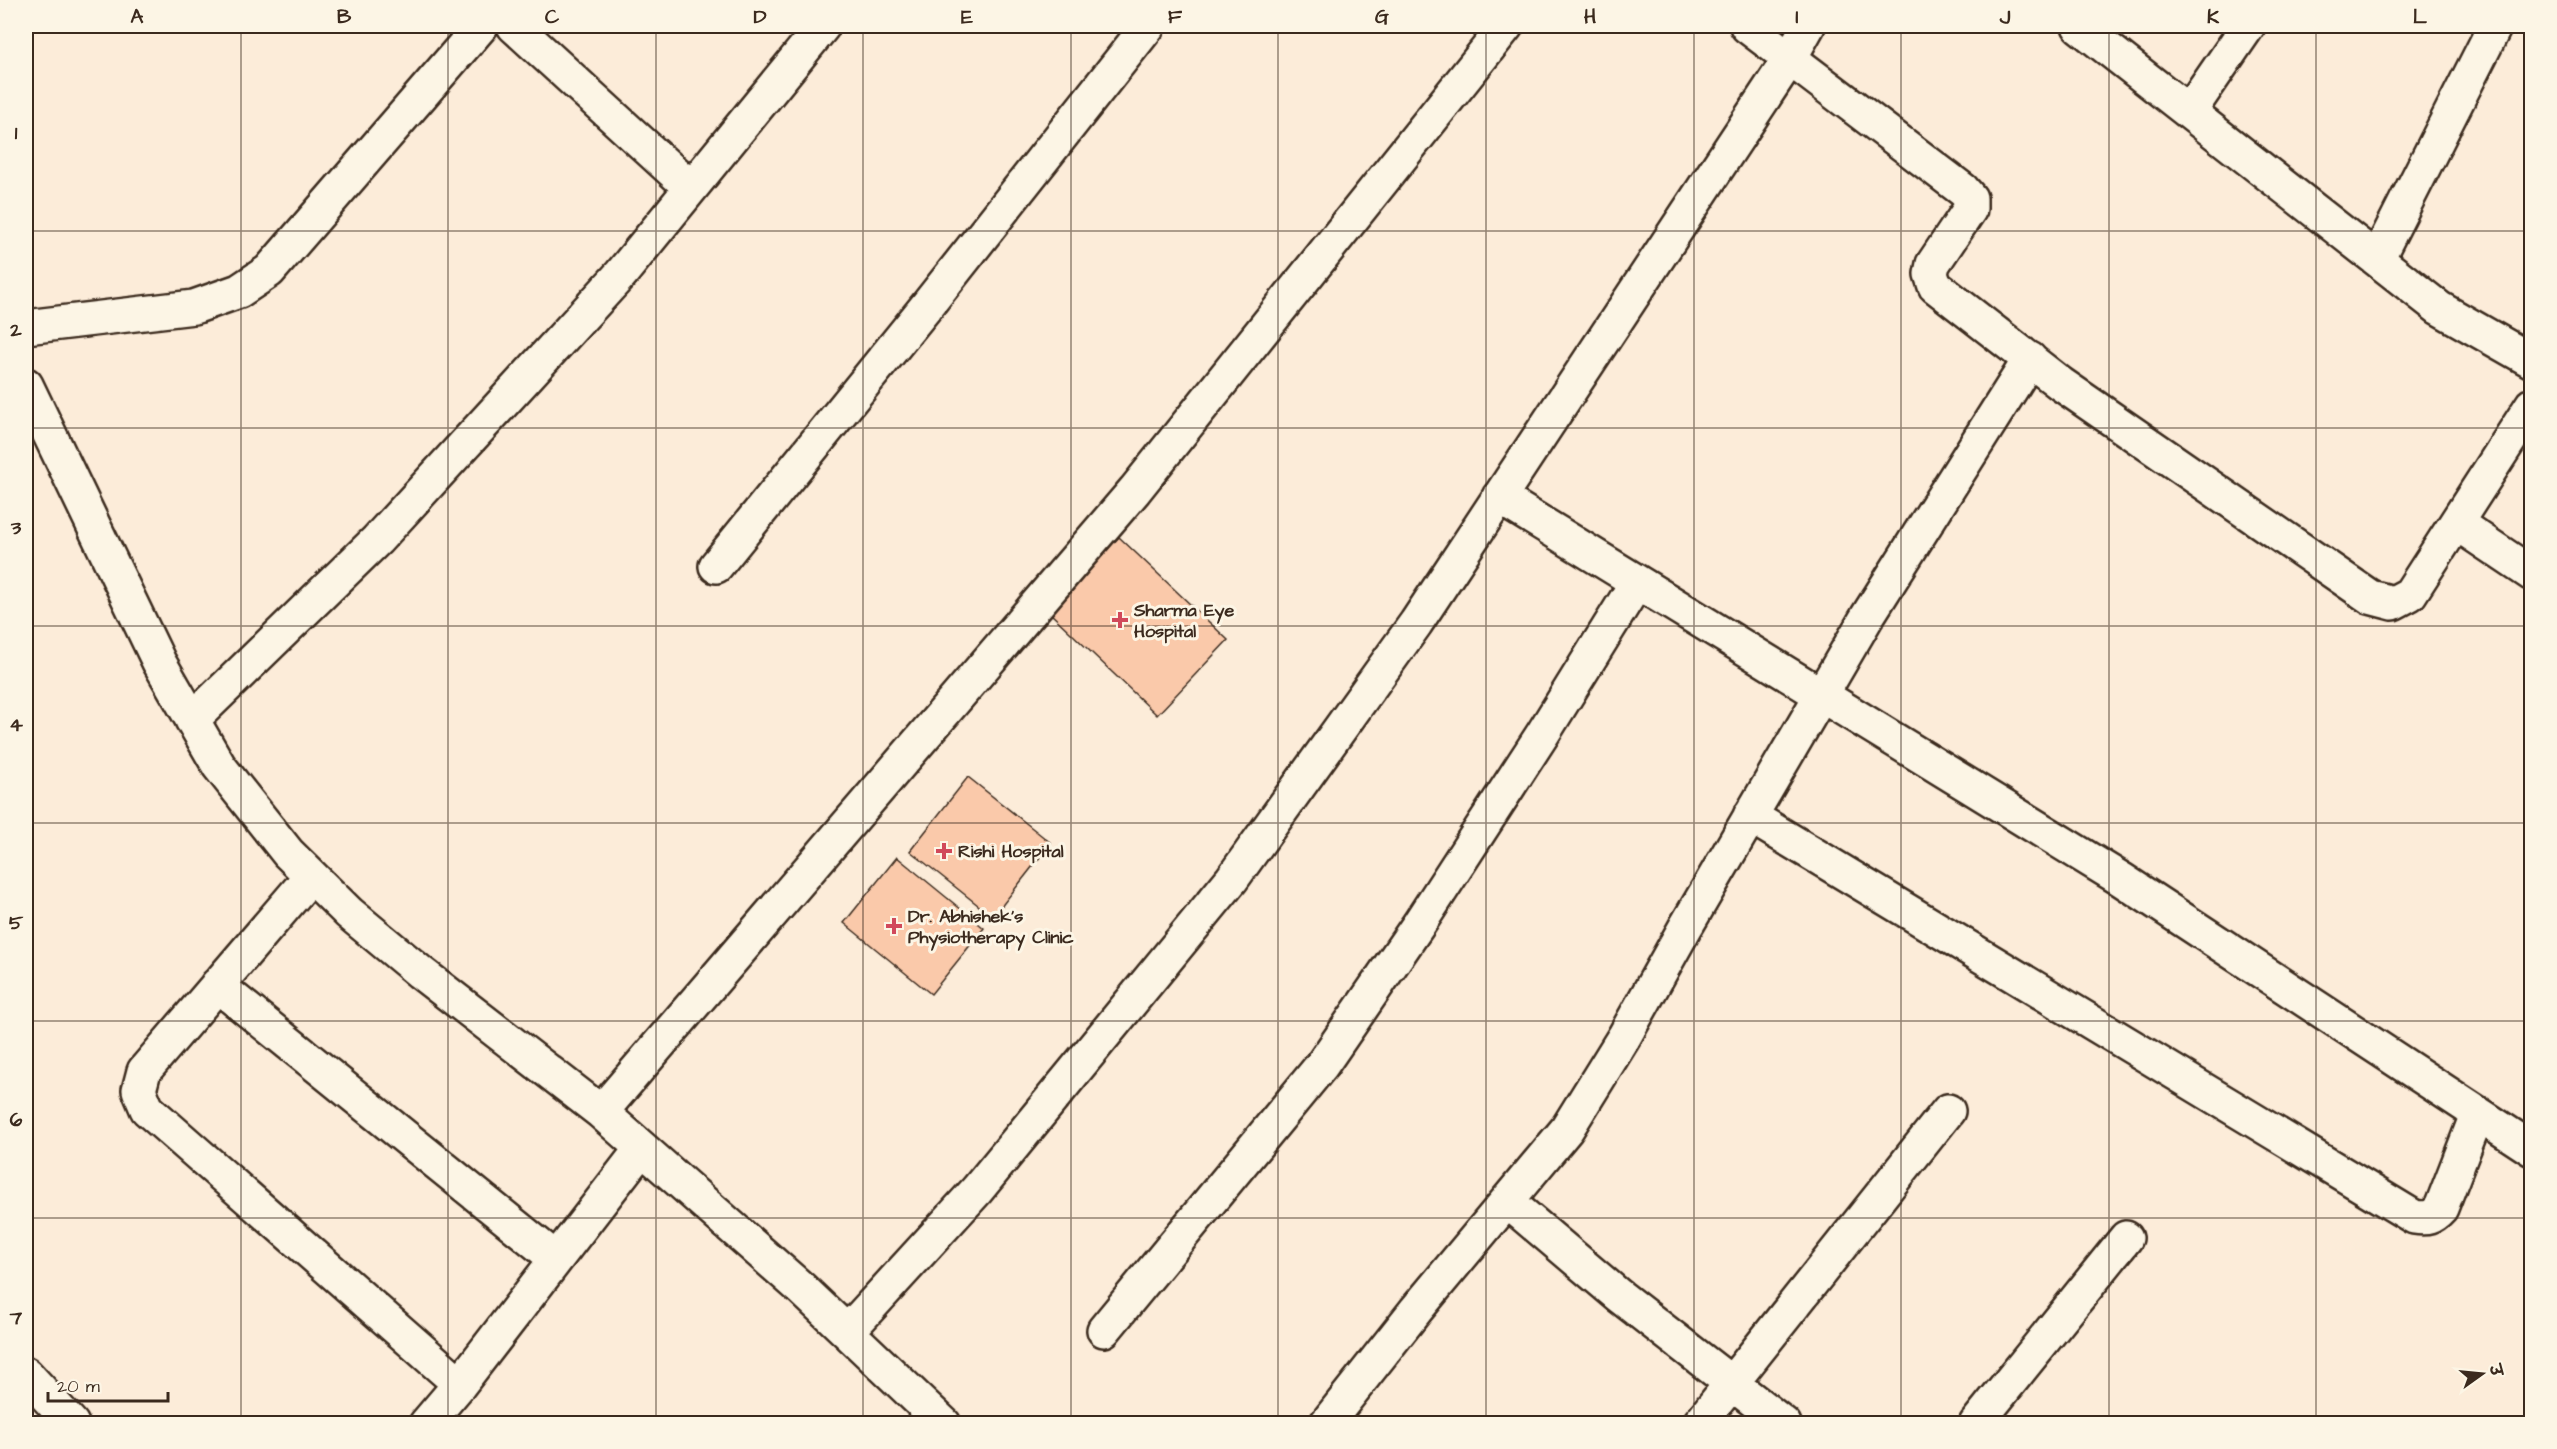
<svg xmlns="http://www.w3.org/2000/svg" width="2557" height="1449" viewBox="0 0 2557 1449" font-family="'Architects Daughter','Playpen Sans Deva',sans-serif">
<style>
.building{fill:#fac9aa;stroke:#3b2a1e;stroke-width:1.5}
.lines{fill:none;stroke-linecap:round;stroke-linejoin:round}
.minor-casing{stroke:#3b2a1e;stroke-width:38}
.minor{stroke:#fcf5e5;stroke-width:33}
.grid{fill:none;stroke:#3b2a1e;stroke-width:1.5;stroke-opacity:0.55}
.poi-dot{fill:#d1495b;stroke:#fcf5e5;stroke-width:2}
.labels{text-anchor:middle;stroke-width:6;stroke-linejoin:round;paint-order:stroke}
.poi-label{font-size:18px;font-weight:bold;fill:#3b2a1e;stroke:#fcf5e5;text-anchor:start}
.neatline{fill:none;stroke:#3b2a1e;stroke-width:2}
.grid-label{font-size:20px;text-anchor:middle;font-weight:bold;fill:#3b2a1e}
</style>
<rect width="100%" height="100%" fill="#fcecd9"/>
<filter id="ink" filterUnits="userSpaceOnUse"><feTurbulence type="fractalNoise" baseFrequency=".0167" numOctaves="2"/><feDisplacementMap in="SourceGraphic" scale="12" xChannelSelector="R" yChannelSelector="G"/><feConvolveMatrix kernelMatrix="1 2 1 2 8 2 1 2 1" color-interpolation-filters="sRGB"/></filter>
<g filter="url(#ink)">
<!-- building -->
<path class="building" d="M1119 537 1228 640 1157 715 1049 612Z
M968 777 1051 843 993 917 910 851Z
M897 857 984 928 931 994 844 923Z"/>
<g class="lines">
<defs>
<path id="minor" d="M514 26 691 188
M1747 26 1963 190 1970 198V209L1933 264 1931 274 1935 286 2061 384 2370 597 2393 603 2410 594 2532 405
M2079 26 2439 308 2532 361
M2189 112 2248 26
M2377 259 2495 26
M26 327 194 307 239 291 269 271 481 26
M26 385 159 662 219 766 288 853 349 913 420 972 601 1112 802 1289 944 1424
M1499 497 2121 879 2532 1149
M2456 523 2532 574
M716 566 926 307 1148 26
M192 720 377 540 621 274 823 26
M1750 816 2414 1217C2427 1219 2432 1218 2441 1208L2477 1115
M311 876 144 1071 139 1090 147 1109 460 1384
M217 985 556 1259
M601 1112 1135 490 1506 26
M1507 1201 1618 1295 1784 1424
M1104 1330 1322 1065 1419 924 1542 735 1637 582
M848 1331 977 1190 1232 879 1416 623 1790 58 1808 26
M26 1374 72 1424
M426 1424 460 1384 642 1148
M1326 1424 1416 1310 1567 1129 1624 1037 1685 928 1867 617 2030 359
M1699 1424 1948 1111
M1976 1424 2126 1238"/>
</defs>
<!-- minor casing -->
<use href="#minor" class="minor-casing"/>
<!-- minor -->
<use href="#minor" class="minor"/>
</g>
</g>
<!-- grid -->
<path class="grid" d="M241 26V1424M448 26V1424M656 26V1424M863 26V1424M1071 26V1424M1278 26V1424M1486 26V1424M1694 26V1424M1901 26V1424M2109 26V1424M2316 26V1424M26 231H2532M26 428H2532M26 626H2532M26 823H2532M26 1021H2532M26 1218H2532"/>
<!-- markers -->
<g class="poi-dot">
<path d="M1117 611h6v6h6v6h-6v6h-6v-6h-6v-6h6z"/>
<path d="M941 842h6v6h6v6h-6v6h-6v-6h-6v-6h6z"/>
<path d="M891 917h6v6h6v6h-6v6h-6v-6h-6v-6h6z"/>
</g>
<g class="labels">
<!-- poi labels -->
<g class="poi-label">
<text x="1134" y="616">Sharma Eye<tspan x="1134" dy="21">Hospital</tspan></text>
<text x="958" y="857">Rishi Hospital</text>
<text x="908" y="922">Dr. Abhishek's<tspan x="908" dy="21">Physiotherapy Clinic</tspan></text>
</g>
</g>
<!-- margin -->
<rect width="2557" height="1449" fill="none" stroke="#fcf5e5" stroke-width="66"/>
<!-- north arrow -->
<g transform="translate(2482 1374) rotate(75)" stroke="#fcf5e5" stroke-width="4.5" paint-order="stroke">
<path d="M0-4.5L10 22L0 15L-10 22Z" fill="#3b2a1e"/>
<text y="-9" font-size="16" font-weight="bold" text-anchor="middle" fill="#3b2a1e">उ</text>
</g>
<!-- scale -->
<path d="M48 1392v9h120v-9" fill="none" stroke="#3b2a1e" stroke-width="3"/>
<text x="57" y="1392" font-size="18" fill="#3b2a1e" stroke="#fcf5e5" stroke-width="4.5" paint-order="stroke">20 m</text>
<rect x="33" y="33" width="2491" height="1383" class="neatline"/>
<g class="grid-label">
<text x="137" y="23">A</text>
<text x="344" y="23">B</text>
<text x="552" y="23">C</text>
<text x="760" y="23">D</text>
<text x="967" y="23">E</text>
<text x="1175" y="23">F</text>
<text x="1382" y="23">G</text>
<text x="1590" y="23">H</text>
<text x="1797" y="23">I</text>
<text x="2005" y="23">J</text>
<text x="2213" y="23">K</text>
<text x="2420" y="23">L</text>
<text x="16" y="139">1</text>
<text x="16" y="336">2</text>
<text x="16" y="534">3</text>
<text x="16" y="731">4</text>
<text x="16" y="929">5</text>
<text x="16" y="1126">6</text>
<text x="16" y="1324">7</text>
</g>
</svg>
